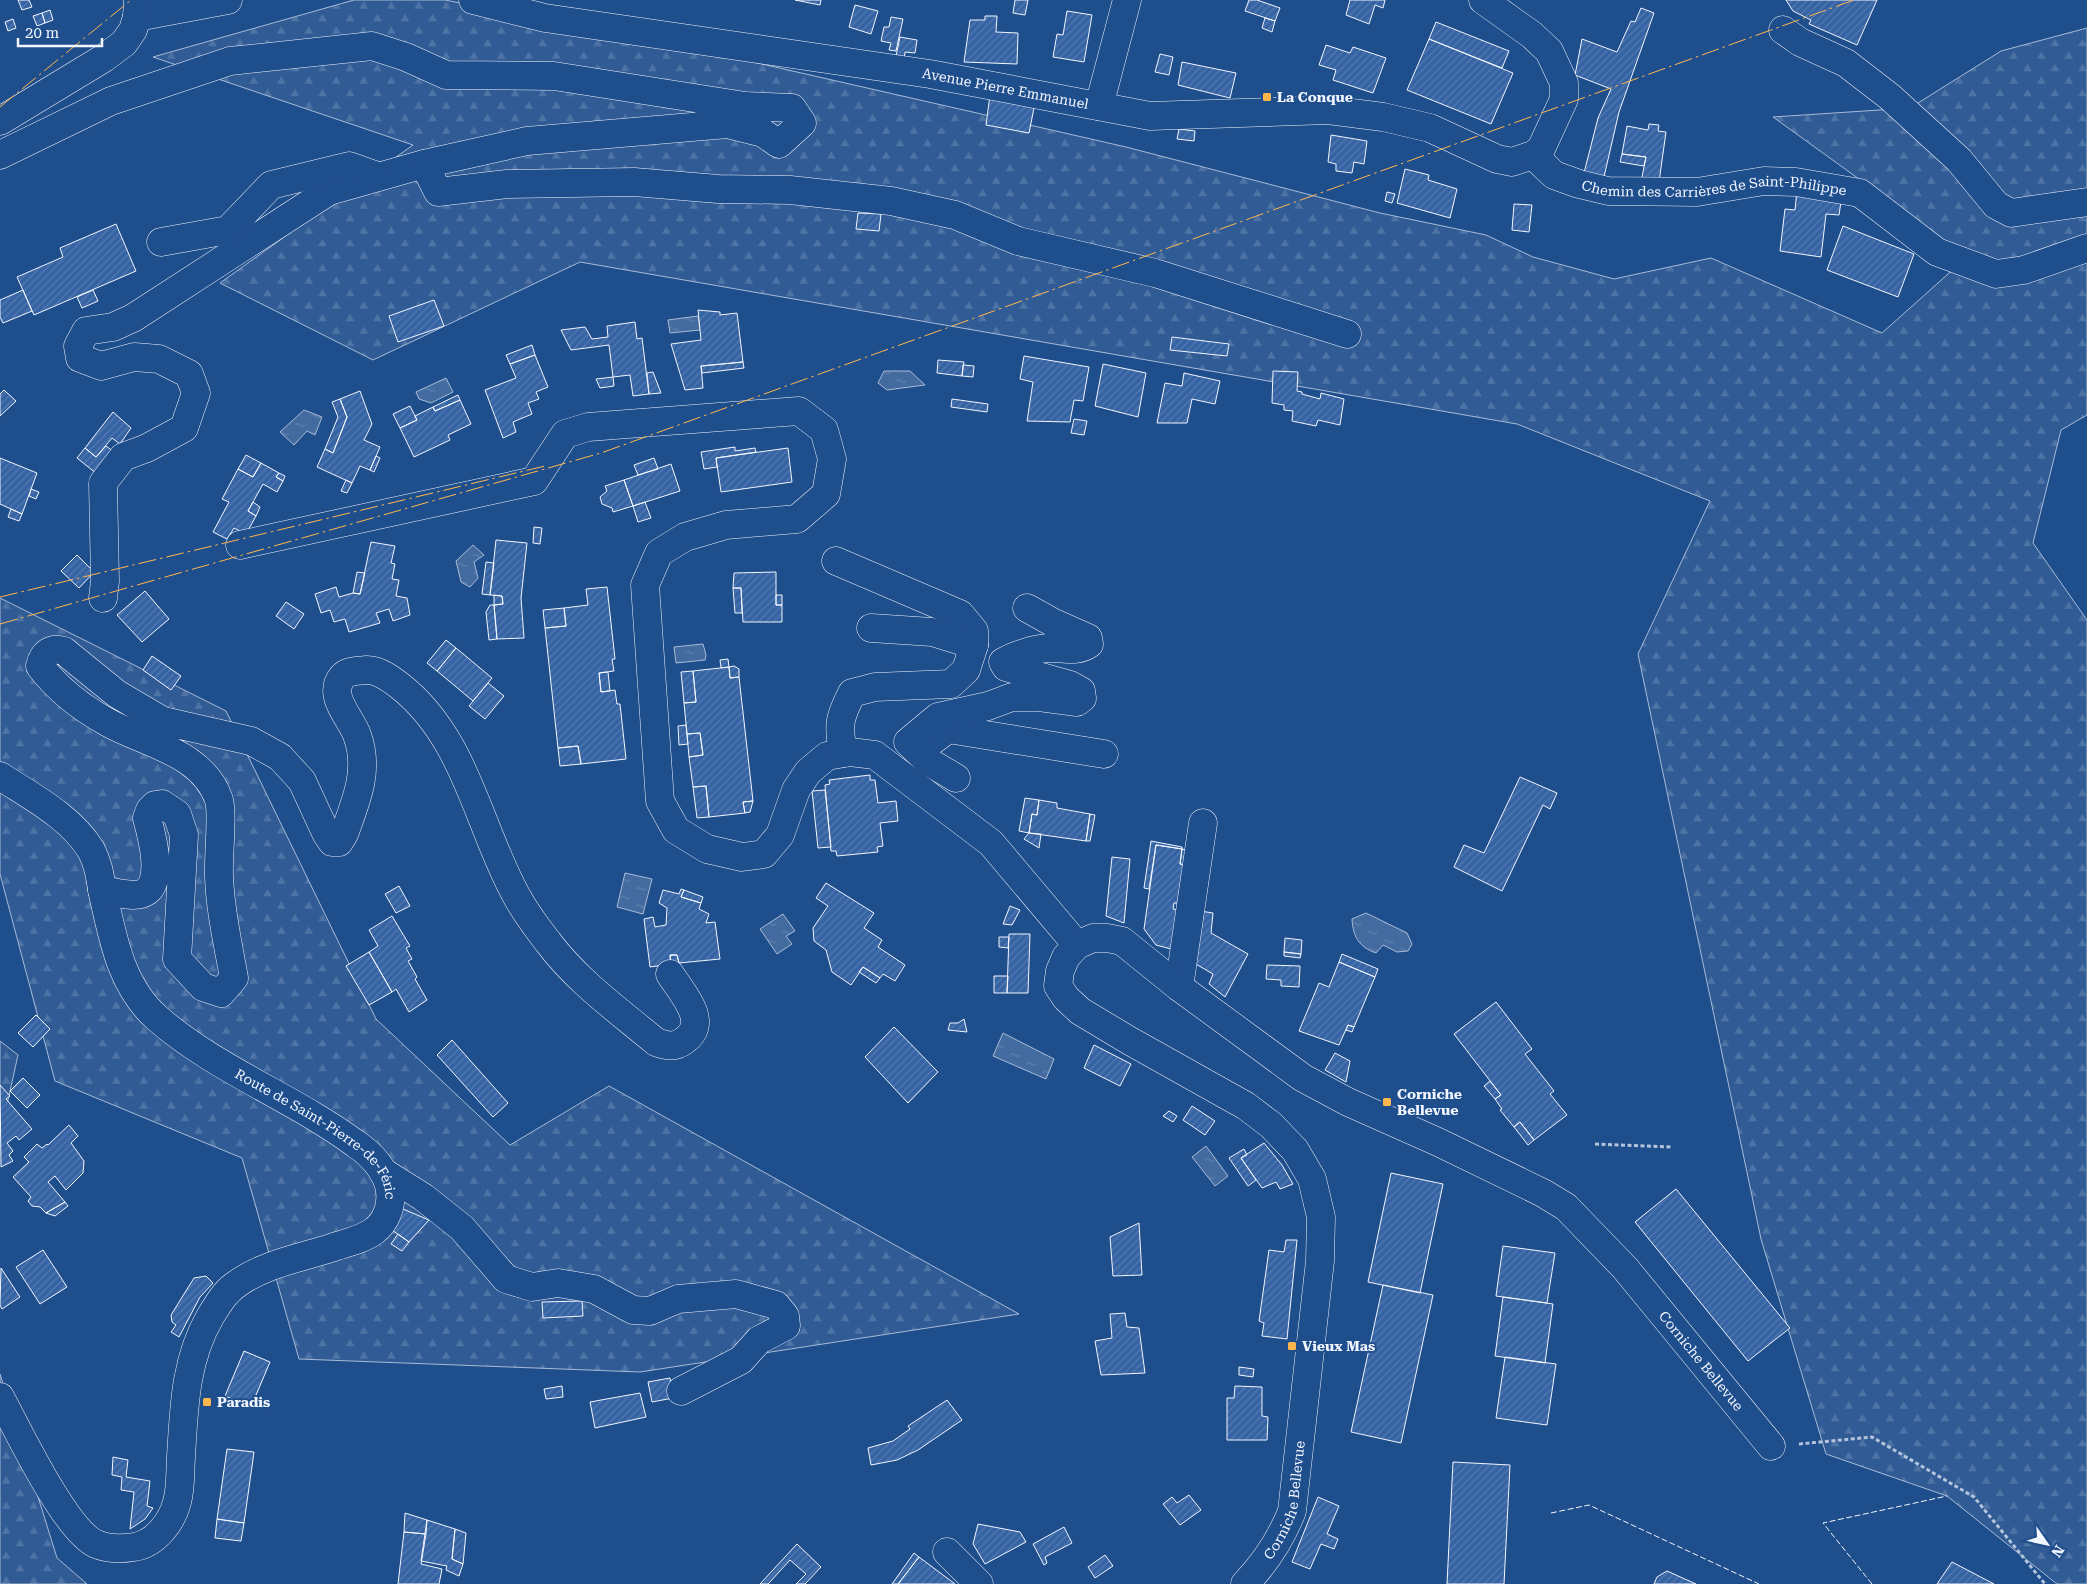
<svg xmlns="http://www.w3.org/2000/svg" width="2087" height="1584" viewBox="0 0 2087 1584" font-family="'Roboto Serif',serif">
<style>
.forest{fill:url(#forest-firs);stroke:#a8bbd7}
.water{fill:url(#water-ripples);stroke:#a8bbd7}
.building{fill:url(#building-hatch);stroke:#f2f6ff}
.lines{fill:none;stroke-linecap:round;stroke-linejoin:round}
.minor-casing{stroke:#f2f6ff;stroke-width:29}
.path{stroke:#b3c4dc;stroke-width:3;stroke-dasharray:4 2.5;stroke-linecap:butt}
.minor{stroke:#1f4e8c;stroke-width:28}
.fence{stroke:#f2f6ff;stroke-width:1;stroke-dasharray:6 2.5;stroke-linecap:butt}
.power{stroke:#ffb74d;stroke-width:1;stroke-dasharray:18 4 2.5 4;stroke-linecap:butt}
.poi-dot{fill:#ffb74d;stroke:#1f4e8c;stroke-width:2}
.labels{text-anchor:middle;stroke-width:4;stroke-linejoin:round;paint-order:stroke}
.street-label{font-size:14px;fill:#f2f6ff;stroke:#1f4e8c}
.poi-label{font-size:14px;font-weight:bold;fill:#f2f6ff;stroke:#1f4e8c;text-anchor:start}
</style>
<defs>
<pattern id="forest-firs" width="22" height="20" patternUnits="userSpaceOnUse" patternTransform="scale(1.25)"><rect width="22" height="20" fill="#305b95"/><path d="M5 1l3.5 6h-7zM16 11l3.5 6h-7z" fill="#4e73a5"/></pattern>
<pattern id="water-ripples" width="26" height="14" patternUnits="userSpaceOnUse" patternTransform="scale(1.25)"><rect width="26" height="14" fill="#446ba0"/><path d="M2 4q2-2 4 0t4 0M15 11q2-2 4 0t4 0" fill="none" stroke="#5f81ae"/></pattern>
<pattern id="building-hatch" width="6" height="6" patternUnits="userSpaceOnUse" patternTransform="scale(1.25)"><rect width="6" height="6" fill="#3563a3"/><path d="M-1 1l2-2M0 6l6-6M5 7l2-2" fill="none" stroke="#537ab1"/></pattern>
</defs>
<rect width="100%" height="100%" fill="#1f4e8c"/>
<!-- forest -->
<path class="forest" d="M354 0H445L674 44 1126 147 1380 213 1486 235 1533 257 1614 279 1711 258 1882 333 1967 257 1773 117 1910 108 2001 51 2087 28V415L2061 430 2033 543 2087 620V1584H2057L1947 1496 1826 1454 1761 1239 1638 654 1710 501 1517 424 580 262 373 360 220 283 413 145 153 57Z
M0 598 226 711 376 1019 510 1145 609 1086 1019 1314 640 1372 299 1359 242 1158 55 1081 0 874Z
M0 1041 18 1055 0 1136Z
M0 1374 57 1558 87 1584H0Z"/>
<!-- water -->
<path class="water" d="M698 316 700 330 670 333 668 320Z
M884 371H910L925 385 887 390 878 383Z
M446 378 453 392 431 403 419 399 416 392Z
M304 410 322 417 315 435 307 431 294 445 280 432Z
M473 545 484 555 474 562 478 578 470 587 461 582 456 561Z
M703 644 706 655 705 660 676 663 674 647Z
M625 873 652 879 643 914 617 907Z
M1366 913 1407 933 1412 944 1408 951 1397 952 1383 945 1376 953C1359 947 1353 937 1352 919Z
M783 914 795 931 786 936 792 944 777 954 760 929Z
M1003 1033 1054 1059 1046 1079 993 1056Z
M1206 1146 1228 1176 1215 1186 1192 1157Z"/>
<!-- building -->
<path class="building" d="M18 0H29L32 7 22 10Z
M795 0H821L820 5Z
M1015 0H1028L1025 15 1013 13Z
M1249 0H1257L1280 8 1275 21 1245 11Z
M1350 0H1385L1383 8 1375 5 1369 24 1346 15Z
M1786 0H1877L1857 45 1809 24 1811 20 1793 11Z
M855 5 878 11 871 34 849 27Z
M1641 8 1654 13 1619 112 1603 181 1583 177 1598 118 1611 89 1575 75 1582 39 1617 52 1631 21 1635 22Z
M50 10 53 20 45 23 42 13Z
M1067 11 1092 15 1084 62 1053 57 1057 34 1063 35Z
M42 13 45 23 37 26 33 16Z
M985 16H997L996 32 1018 33 1017 64 964 62 970 20H985Z
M891 17 903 19 896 51 889 50 891 43 881 41 884 27H889Z
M1265 18 1275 21 1272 32 1262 28Z
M13 19 16 28 8 31 5 22Z
M1436 22 1509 51 1502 68 1429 39Z
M900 37 917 40 915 53 905 52 904 60 896 56Z
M1429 39 1513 73 1491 124 1407 90Z
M1326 45 1350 53 1353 47 1386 58 1373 93 1333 80 1336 70 1319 65Z
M1160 54 1173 57 1169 75 1155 72Z
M1182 62 1236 73 1230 98 1178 85Z
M990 95 1035 103 1029 133 986 125Z
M1649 124 1659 125 1658 131 1666 132 1659 182H1641L1646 157 1622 154 1627 126 1648 130Z
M1179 129 1195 131 1194 141 1177 139Z
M1331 135 1367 141 1364 164 1354 162 1352 173 1336 171V164L1328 162Z
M1622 154 1646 157 1644 166 1620 162Z
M1405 169 1429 175 1428 180 1457 189 1450 218 1397 203Z
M1797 190 1842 195 1839 215 1826 214 1821 257 1780 251 1785 209 1795 210Z
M1387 192 1395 194 1392 203 1385 201Z
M1514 204 1532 205 1529 232 1512 230Z
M858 213 881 214 879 231 856 229Z
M116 224 136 271 34 315 17 277 63 257 60 248Z
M1843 226 1914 254 1898 297 1827 270Z
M23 290 32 311 3 323 0 317V300Z
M93 290 98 301 82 308 77 297Z
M434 300 444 326 398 342 389 316Z
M698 310 720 312V315L737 313 743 362 701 366 703 388 685 390 671 344 701 340Z
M635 322 637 339 642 338 649 394 633 396 630 375 613 377 609 345 571 350 561 330 585 327 592 339 608 337 607 326Z
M1172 337 1229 344 1227 356 1170 350Z
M532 345 535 355 510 364 506 355Z
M535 355 548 387 536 392 539 399 528 403 532 414 513 422 516 432 503 438 485 390 516 378 510 364Z
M1024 356 1089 367 1083 401 1074 400 1070 422 1027 421 1033 382 1020 379Z
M938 360 964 362 962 376 937 373Z
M743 362 744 368 702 373 701 366Z
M1103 364 1146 373 1138 417 1095 406Z
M963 365 974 366 973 377 962 376Z
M1273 371 1298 372 1297 391 1302 392V394L1320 399 1321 393 1344 399 1340 425 1318 420 1316 426 1292 421 1293 411 1284 410V405L1272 403Z
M653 372 661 393 649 394 647 373Z
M1184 373 1220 381 1215 404 1192 399 1187 423H1157L1165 383 1182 386Z
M613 377 614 386 600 388 596 379Z
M4 390 16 401 0 416V394Z
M360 391 372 424 364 440 380 447 370 470 360 466 352 483 317 467 325 449 333 453 347 417 340 399Z
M458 395 460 400 435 411 433 407Z
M340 399 347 417 333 453 325 449 338 417 332 402Z
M952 399 988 404 987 412 951 407Z
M460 400 471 424 448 435 450 440 414 457 400 428 417 420 415 416 433 407 435 411Z
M410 406 417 420 400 428 393 414Z
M113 412 131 428 120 444 112 438 96 457 85 448Z
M1074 419 1087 421 1084 435 1071 433Z
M106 446 114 452 97 474 77 458 85 448 96 457Z
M735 447V451L755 448 756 452 716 458 717 467 704 469 701 452Z
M788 448 792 482 721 492 716 458Z
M246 455 261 463 253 477 238 469Z
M376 456 380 458 374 472 370 470Z
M0 458 37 473 22 514 0 504Z
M654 458 658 469 638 475 634 465Z
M261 463 279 473 276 477 283 481 277 492 263 484 248 511 256 516 246 534 234 528 227 539 213 532 229 502 222 499 238 469 253 477Z
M671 464 680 491 633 506 624 480Z
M279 473 285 476 283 481 276 477Z
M346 480 352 483 347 493 341 491Z
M624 480 633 506 613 512 612 508 602 504 600 497 607 491 605 486Z
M31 489 39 492 36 499 29 496Z
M253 502 260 507 256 516 248 511Z
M645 502 651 518 638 522 633 506Z
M11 509 22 514 19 521 8 517Z
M534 527 542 528 540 544 533 543Z
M496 540 527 543 521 598 524 638 497 639 494 605 503 604 502 596 490 595Z
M371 542 395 546 391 563 395 564 392 579 399 580 396 596 407 598 410 615 393 621 389 609 376 613 380 623 349 632 345 619 334 622 330 610 321 613 315 594 336 587 339 597 353 593 360 594Z
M77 555 94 572 79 588 61 571Z
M486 562 494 563 490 595 482 594Z
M357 572 365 573 360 594 353 593Z
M776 572V605H782V622H743L741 588H733L734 573Z
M607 587 615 659H612L614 671 599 673 601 692 615 690 617 704H620L626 759 581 764 578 746 558 748 545 628 566 626 564 608 588 605 586 589Z
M733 588H741L742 613H735Z
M145 591 169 619 142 642 117 615Z
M494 595 502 596 503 604 494 605Z
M776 595H782V605H776Z
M286 602 304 614 294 629 276 616Z
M490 605H494L497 639 489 640 486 612Z
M564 608 566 626 545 628 543 610Z
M446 640 456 648 437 671 427 663Z
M456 648 492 678 473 701 437 671Z
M152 656 181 676 171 690 143 670Z
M728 659 729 667 721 668 720 660Z
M734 666 739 669V677L730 678 729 667Z
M729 667 730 678 739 677 753 801 743 802 745 813 709 817 706 786 693 787 689 757 703 755 700 733 687 734 684 703 696 702 693 671Z
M693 671 696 702 684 703 681 672Z
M608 672 610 691 601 692 599 673Z
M488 683 504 696 485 719 469 706Z
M686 725 688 744 679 745 678 726Z
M700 733 703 755 689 757 687 734Z
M578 746 581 764 560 766 558 748Z
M870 775V780H875L878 803 896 801 898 821 880 823 883 846 877 847 878 852 837 856 836 851H831L825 785 830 784 829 780Z
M1520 777 1557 793 1550 809 1543 805 1502 891 1454 867 1464 845 1484 853Z
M706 786 709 817 697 818 693 787Z
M825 790 831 847 818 848 812 791Z
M1025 798 1039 800 1037 815 1032 814 1029 833 1019 831Z
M1039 800 1057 803V808L1090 814 1086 841 1029 833 1032 814 1037 815Z
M753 801 750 812 745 813 743 802Z
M1090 814 1095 815 1090 841H1086Z
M1029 833 1041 834 1039 848 1024 839Z
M1151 841 1182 847V849L1156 845 1149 889 1144 888Z
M1156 845 1182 849 1180 864 1185 865 1182 903H1174L1173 909 1181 910 1175 950 1156 945 1144 929Z
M1182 849 1187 850 1185 865 1180 864Z
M1112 857 1130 859 1124 923 1106 916Z
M826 883 874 913 864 928 882 940 878 947 905 965 895 981 883 974 880 978 863 967 851 985 832 972 826 950 814 941 813 928 828 906 816 898Z
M399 886 410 906 396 913 385 894Z
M681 889 684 890 681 897 701 903 699 909 709 914 706 923 715 922 720 959 679 963 677 955H670L671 964 650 967 644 919 653 917 655 927 666 925 667 908 659 903 663 890 679 894Z
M684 890 703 897 701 903 681 897Z
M1010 906 1020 910 1012 925 1003 924Z
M1194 910 1213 913 1211 933 1248 954 1225 997 1209 984 1213 974 1189 960Z
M392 916 410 946 406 948 412 959 408 961 417 977 415 979 427 1000 409 1012 396 989 392 992 369 952 378 946 369 930Z
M1009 934H1030L1028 993H1007Z
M999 937H1009L1008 948 999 947Z
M1285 938 1302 940 1301 954 1284 952Z
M369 952 392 992 369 1005 346 966Z
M1284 952 1301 954 1300 958 1284 956Z
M1342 954 1378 969 1375 977 1339 962Z
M670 955H677L679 963 671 964Z
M1339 962 1375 977 1354 1027 1348 1025 1339 1045 1299 1031 1319 983 1329 987Z
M1267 965 1300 966 1299 987 1281 986V980L1266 979Z
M863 967 880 978 876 983 859 972Z
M994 976H1008L1007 993H994Z
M1496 1002 1532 1049 1525 1054 1554 1091 1550 1094 1567 1115 1534 1140 1520 1122 1514 1127 1500 1110 1502 1109 1495 1099 1501 1095 1454 1034Z
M36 1015 50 1029 33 1047 18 1033Z
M964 1019 967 1032 948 1030 950 1023H958Z
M1348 1025 1354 1027 1352 1032 1346 1030Z
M894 1027 938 1072 908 1103 865 1057Z
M452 1040 508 1103 493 1117 437 1055Z
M1094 1045 1131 1064 1120 1086 1084 1068Z
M1335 1053 1350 1061 1346 1082 1325 1070Z
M23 1078 40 1095 27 1108 10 1091Z
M1490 1081 1501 1095 1495 1099 1484 1086Z
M0 1085 10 1096 6 1099 32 1129 19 1140 16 1136 7 1143 13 1151 9 1155 13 1161 1 1167Z
M1192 1106 1215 1121 1205 1135 1183 1120Z
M1169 1111 1177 1116 1173 1122 1163 1116Z
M1520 1122 1534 1140 1528 1145 1514 1127Z
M69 1125 78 1136 71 1143 84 1161 83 1173 66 1190 55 1176 48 1182 65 1202 46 1213 40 1207 32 1206 28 1201 31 1197 13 1177 29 1162 24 1157 37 1144 42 1148 47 1144 48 1145Z
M1264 1143 1282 1165 1293 1184 1280 1189 1276 1182 1262 1188 1241 1158Z
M1244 1149 1247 1155 1241 1158 1256 1180 1248 1186 1229 1158Z
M1391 1173 1443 1184 1420 1293 1368 1282Z
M1676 1189 1790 1328 1748 1361 1635 1222Z
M65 1202 68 1206 55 1216 46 1213Z
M403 1209 429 1220 409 1242 389 1228Z
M1139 1223 1142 1275 1113 1276 1110 1237Z
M398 1234 409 1242 402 1251 391 1244Z
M1286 1240H1297L1287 1339 1262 1336 1264 1323 1259 1321 1269 1250 1284 1252Z
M1503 1246 1555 1253 1547 1303 1496 1296Z
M43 1250 67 1287 40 1304 16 1267Z
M1 1268 20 1297 2 1309 0 1305Z
M206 1276 213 1283 200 1297 179 1337 171 1332 176 1325 172 1322 171 1315 194 1278Z
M1383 1285 1433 1295 1401 1443 1351 1432Z
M1503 1297 1553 1304 1545 1363 1495 1356Z
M582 1301 583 1316 543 1318 542 1302Z
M1125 1313 1127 1327 1139 1328 1145 1373 1101 1375 1095 1341 1112 1338 1110 1314Z
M244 1351 270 1362 251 1407 225 1396Z
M1505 1357 1556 1364 1547 1425 1496 1418Z
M1239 1367 1254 1369 1253 1377 1239 1375Z
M670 1378 673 1398 652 1402 648 1382Z
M562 1386 563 1397 546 1399 544 1389Z
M1235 1386 1262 1387V1416L1268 1417 1267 1440H1227V1398H1234Z
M640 1393 646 1417 595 1428 590 1402Z
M947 1400 962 1420 918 1450 897 1460 871 1465 868 1448 893 1441 910 1429 908 1426Z
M227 1449 254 1452 244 1523 217 1519Z
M113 1457 128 1460 126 1477 150 1481 147 1506 153 1508 145 1519 130 1529 134 1492 121 1490 122 1477 112 1475Z
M1453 1462 1510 1465 1504 1584H1447Z
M1189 1495 1201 1510 1180 1525 1163 1504 1172 1497 1177 1503Z
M1318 1497 1339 1506 1327 1534 1338 1539 1334 1549 1321 1544 1310 1569 1292 1562Z
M405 1513 427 1520 426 1534 404 1532Z
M217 1519 244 1523 241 1541 215 1538Z
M427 1520 455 1529 452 1559 463 1564 459 1576 446 1570 447 1566 421 1561Z
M978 1524 1020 1532 1026 1542 985 1564 973 1544Z
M1064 1527 1072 1543 1045 1557 1047 1563 1044 1565 1033 1544Z
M455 1529 466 1533 463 1564 452 1559Z
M404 1532 426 1534 421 1564 442 1569 439 1584H398Z
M797 1544 821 1567 805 1584H796L806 1574 790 1560 768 1584H760Z
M914 1553 919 1557 898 1584H892Z
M1105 1555 1113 1566 1095 1578 1088 1567Z
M919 1557 955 1584H898Z
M1952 1562 1994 1584H1937Z
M1667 1571 1696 1584H1654L1657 1577Z"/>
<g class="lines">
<defs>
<g id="minor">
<path id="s1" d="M473 0 545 18 930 74 1150 116 1328 110 1383 117 1430 128 1497 159 1512 162 1533 155 1541 149 1564 99V83L1549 51 1532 35 1483 0"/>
<path d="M137 17 228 0"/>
<path d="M1783 30 1800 42 1846 63 1890 97 1959 160 1996 205 2011 213 2087 202"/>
<path d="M1099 106 1127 0"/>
<path d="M0 121 104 58 124 43 133 30 137 17 138 0"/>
<path d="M0 155 111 101 230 61 372 46 406 57 446 75 554 76 745 106 792 108 802 123 779 144 763 133 727 124 527 141 424 164 329 191 133 318 113 327 86 331 78 346 80 358 101 366 134 357 159 359 189 374 196 393 184 428 147 448 123 457 103 483 105 581 103 598"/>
<path id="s2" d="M1533 155 1554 175 1579 184 1608 191 1697 192 1764 181 1796 182 1860 193 1937 252 1996 274 2024 270 2087 248"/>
<path d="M424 164 438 192 507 184 634 182 718 189 790 190 891 201 955 215 1018 241 1155 273 1347 334"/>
<path d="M161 242 228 230 271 185 349 166 377 176"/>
<path d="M240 545 534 481 565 434 588 427 799 411 824 430 832 459 826 494 797 519 726 525 685 537 659 553 645 585 660 801 676 830 707 849 742 857 764 854 780 835 796 790 808 772 827 756 850 752 875 755 991 843 1077 945"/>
<path d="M836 561 960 614 974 631V645"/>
<path d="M929 743 948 729 1104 754"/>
<path d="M843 753C838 725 839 718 852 693L875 687 951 684 966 670 974 645 932 632 871 628"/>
<path id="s3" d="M0 776C32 797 71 817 91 850 99 865 100 878 103 894 113 939 121 986 157 1018 215 1069 294 1098 356 1144 371 1154 388 1172 390 1191 392 1206 386 1222 374 1231 362 1240 345 1243 331 1248 299 1258 261 1265 234 1286 224 1293 216 1307 210 1317 185 1360 184 1408 181 1457 180 1471 181 1488 177 1502 172 1522 155 1544 134 1547 122 1549 108 1549 96 1544 65 1530 18 1430 0 1397"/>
<path d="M956 778 929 762 908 742 938 717 988 706 1012 697H1039L1077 702 1082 698 1081 691 1070 685 1006 667 1003 662C1015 655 1034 649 1048 648 1063 647 1076 653 1089 644L1088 638 1052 622 1027 608"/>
<path d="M102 890C114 892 130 897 141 894 166 887 152 836 147 818L150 810 155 805 162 804 177 814 184 835 177 959 203 987 221 993 234 978C228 944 220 910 219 876 218 858 223 814 219 800 203 752 146 744 107 722 82 708 58 690 40 666 43 653 51 647 64 651L117 694 163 721 251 741 280 757 302 781 326 833 332 842H339L344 834C356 801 370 770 357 735 351 718 327 696 342 677 348 670 359 671 367 670 379 670 391 679 400 686 466 738 478 826 516 895 525 912 537 928 548 942 577 981 619 1011 656 1042 667 1046 675 1048 685 1040 710 1022 682 993 670 974"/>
<path d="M1179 987 1203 823"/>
<path d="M383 1172 423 1197 462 1228 506 1279 532 1287 558 1283 594 1289 633 1310 650 1311 678 1299 736 1294 776 1305 785 1316 786 1326 759 1340 741 1360 681 1391"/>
<path d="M947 1552 979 1584"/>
<path id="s4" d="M1245 1584C1266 1562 1281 1539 1292 1511L1320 1261 1321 1217 1312 1179 1295 1150 1271 1125 1246 1106 1130 1041 1080 1011 1066 998 1058 986 1060 971 1066 957 1077 945 1093 938H1107L1122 941 1179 987 1303 1078 1348 1102 1438 1142 1543 1193 1566 1207 1625 1268 1771 1446"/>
</g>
</defs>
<!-- minor casing -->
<use href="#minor" class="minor-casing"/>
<!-- path -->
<path class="path" d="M1595 1144 1672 1147
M1799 1444 1872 1437 1974 1497 2045 1584"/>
<!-- minor -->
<use href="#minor" class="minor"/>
<!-- fence -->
<path class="fence" d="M1551 1513 1589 1505 1759 1584
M1872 1584 1823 1523 1947 1496"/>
<!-- power -->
<path class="power" d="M0 107 131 0
M0 597 545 466
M0 624 601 453 1854 0"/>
</g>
<!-- markers -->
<g class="poi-dot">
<rect x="1262" y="92" width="10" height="10" rx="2.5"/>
<rect x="1382" y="1097" width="10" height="10" rx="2.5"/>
<rect x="1287" y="1341" width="10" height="10" rx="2.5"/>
<rect x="202" y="1397" width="10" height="10" rx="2.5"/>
</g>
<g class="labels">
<!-- street labels -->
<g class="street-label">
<text dy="5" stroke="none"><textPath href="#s1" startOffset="540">Avenue Pierre Emmanuel</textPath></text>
<text dy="5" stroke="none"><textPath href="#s2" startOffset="192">Chemin des Carrières de Saint-Philippe</textPath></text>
<text dy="5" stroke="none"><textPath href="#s3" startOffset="502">Route de Saint-Pierre-de-Féric</textPath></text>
<text dy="5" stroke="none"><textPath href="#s4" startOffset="1565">Corniche Bellevue</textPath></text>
<text dy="5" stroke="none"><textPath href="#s4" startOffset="96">Corniche Bellevue</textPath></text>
</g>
<!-- poi labels -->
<g class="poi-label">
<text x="1277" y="102">La Conque</text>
<text x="1397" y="1099">Corniche<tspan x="1397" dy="16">Bellevue</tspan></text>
<text x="1302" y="1351">Vieux Mas</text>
<text x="217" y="1407">Paradis</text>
</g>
</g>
<!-- north arrow -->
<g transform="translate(2047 1544) rotate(124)" stroke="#1f4e8c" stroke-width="4" paint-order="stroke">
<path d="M0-4L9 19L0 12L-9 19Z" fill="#f2f6ff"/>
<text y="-8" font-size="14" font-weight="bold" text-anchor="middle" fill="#f2f6ff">N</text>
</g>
<!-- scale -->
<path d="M18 38v8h84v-8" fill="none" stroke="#f2f6ff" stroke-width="2.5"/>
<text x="25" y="38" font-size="15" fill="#f2f6ff" stroke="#1f4e8c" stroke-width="4" paint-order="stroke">20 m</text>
</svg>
